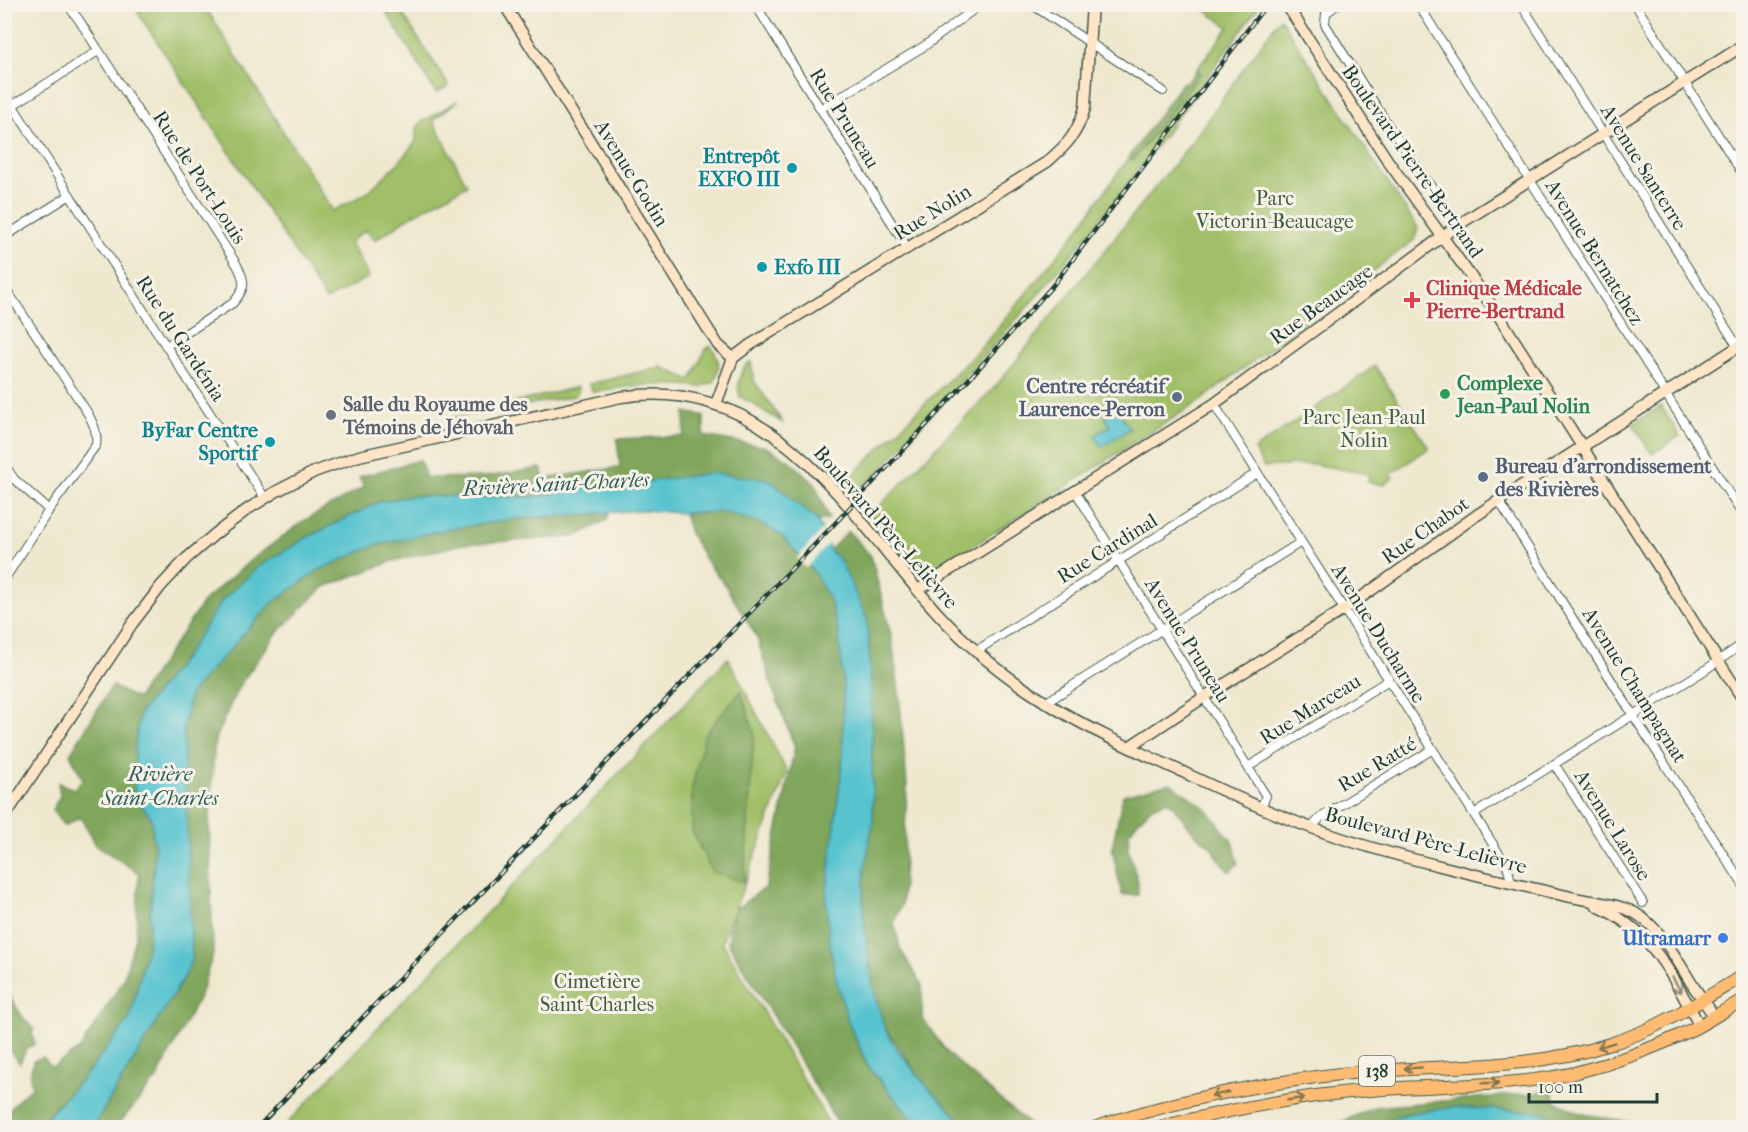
<svg xmlns="http://www.w3.org/2000/svg" width="1748" height="1132" viewBox="0 0 1748 1132" font-family="'IM FELL French Canon',serif">
<style>
.green{fill:#a0bf67;stroke:#607e4e;stroke-width:1.5}
.forest{fill:#80a65c;stroke:#507248;stroke-width:1.5}
.water{fill:#56c3cf;stroke:#3a8082;stroke-width:1.5}
.pier{fill:#efe8cf}
.lines{fill:none;stroke-linecap:round;stroke-linejoin:round}
.street-casing{stroke:#3e574b;stroke-width:10}
.secondary-casing{stroke:#3e574b;stroke-width:13}
.primary-casing{stroke:#3e574b;stroke-width:14}
.street{stroke:#fff;stroke-width:8}
.secondary{stroke:#ffe4c6;stroke-width:10}
.primary{stroke:#ffbb71;stroke-width:12}
.rail-casing{stroke:#1f3d34;stroke-width:4.5}
.rail{stroke:#f7f3e8;stroke-width:2;stroke-dasharray:7;stroke-linecap:butt}
.oneway{stroke:#8f907d}
.oneway2{stroke:#84764f}
.culture-dot{fill:#0f9aa8;stroke:#f7f3e8;stroke-width:2}
.health-dot{fill:#e0444e;stroke:#f7f3e8;stroke-width:2}
.leisure-dot{fill:#2e9e5b;stroke:#f7f3e8;stroke-width:2}
.service-dot{fill:#5c6f8a;stroke:#f7f3e8;stroke-width:2}
.worship-dot{fill:#6b7280;stroke:#f7f3e8;stroke-width:2}
.shop-dot{fill:#3f7fe0;stroke:#f7f3e8;stroke-width:2}
.labels{text-anchor:middle;stroke-width:6;stroke-linejoin:round;paint-order:stroke}
.shield{fill:#f7f3e8;stroke:#60746a;stroke-width:1.5}
.shield-label{font-size:18px;font-weight:bold;fill:#1f3d34}
.street-label{font-size:20px;fill:#1f3d34;stroke:#f7f3e8}
.culture-label{font-size:20px;font-weight:bold;fill:#0d838f;stroke:#f7f3e8;text-anchor:end}
.park-label{font-size:20px;fill:#3f5e41;stroke:#f7f3e8}
.health-label{font-size:20px;font-weight:bold;fill:#be3a42;stroke:#f7f3e8;text-anchor:start}
.leisure-label{font-size:20px;font-weight:bold;fill:#27864d;stroke:#f7f3e8;text-anchor:start}
.service-label{font-size:20px;font-weight:bold;fill:#4e5e75;stroke:#f7f3e8;text-anchor:end}
.worship-label{font-size:20px;font-weight:bold;fill:#5b616d;stroke:#f7f3e8;text-anchor:start}
.shop-label{font-size:20px;font-weight:bold;fill:#366cbe;stroke:#f7f3e8;text-anchor:end}
.water-label{font-size:21px;font-style:italic;fill:#2d5e5b;stroke:#f7f3e8}
</style>
<rect width="100%" height="100%" fill="#f7f3e8"/>
<filter id="ink" filterUnits="userSpaceOnUse"><feTurbulence type="fractalNoise" baseFrequency=".0167" numOctaves="2"/><feDisplacementMap in="SourceGraphic" scale="12" xChannelSelector="R" yChannelSelector="G"/><feConvolveMatrix kernelMatrix="1 2 1 2 8 2 1 2 1" color-interpolation-filters="sRGB"/></filter>
<filter id="wash" filterUnits="userSpaceOnUse"><feTurbulence type="fractalNoise" baseFrequency=".008" numOctaves="4" result="noise"/><feDisplacementMap in="SourceGraphic" scale="24" xChannelSelector="R" yChannelSelector="G"/><feGaussianBlur stdDeviation="1.35" result="paint"/><feColorMatrix in="noise" values="0 0 0 0 0 0 0 0 0 0 0 0 0 0 0 0 0 1.4 0 .05"/><feComposite in="paint" operator="in"/></filter>
<g filter="url(#wash)">
<rect width="100%" height="100%" fill="#efe8cf"/>
<!-- green -->
<path class="green" d="M133 5H204L333 211 367 193 399 162 416 141V130L420 123 458 101 433 120 467 185 413 215 375 240 366 230 350 242 369 277 326 300Z
M382 5H397L449 86 436 93Z
M1197 5H1260C1202 83 1146 163 1085 238 1016 323 942 404 867 484L852 490 846 482 983 346 1077 231 1129 157 1133 160 1201 73 1197 69 1229 27Z
M1280 18 1418 228 1414 240 1200 401 929 574 918 573 893 546 870 516 995 387 1191 143Z
M711 346C720 360 721 367 714 382L703 386 702 387C663 382 632 385 593 392L589 384 661 367 691 380 706 349Z
M751 361 754 381 783 423 756 406 755 404 740 397C736 384 740 368 751 361Z
M1375 366 1429 448 1391 474 1393 478 1384 485 1368 482 1369 474 1313 464 1264 467 1254 450Z
M578 387V392L575 396 451 418Z
M1661 406 1680 436 1652 454 1633 424Z
M684 513 760 523 867 1066 919 1127H840L728 942 734 911 722 942 831 1127 283 1128 728 658 787 772 735 909 766 887 795 747 773 689 757 637 726 586 705 559 690 533Z"/>
<!-- forest -->
<path class="forest" d="M1197 69 1201 73 1133 160 1129 157 1181 84 1190 79Z
M685 412 704 416V436L766 447 790 461 815 484 829 519 818 521 768 479 624 485 573 490 533 497 411 496 379 502 304 539 223 599 185 657 140 713 135 747 134 796 151 817 155 849 148 943 130 1019 89 1071 37 1127H5C4 1110 20 1098 32 1087L30 1076 33 1061 43 1057 52 1067 80 1049 123 981 136 934 139 873 96 845 80 817 64 826 52 810 60 796 58 783 74 789 83 779 70 754 112 686 137 699 204 601 251 560 304 521 364 487 359 477 420 460 426 478 485 477 541 468 544 479 620 467 617 439 684 436Z
M724 512 760 523 781 535 815 573 830 601 838 630 843 680V757L826 899 829 937 836 979 848 1021 867 1066 919 1127H840L728 942 735 910 766 887 795 747 773 689 757 637 726 586 705 559 690 533 684 513Z
M609 513 607 520 575 537 463 544 393 561 324 587 277 633 239 686 215 739 209 823 213 954 200 995 157 1078 116 1127 93 1128 187 972 192 958 183 729 190 693 272 603 319 570 373 546 443 530 514 519Z
M848 531 871 556 891 635 899 691 907 785 902 903 894 922 900 949 922 985V1018L949 1055 1032 1127H967L924 1083 884 1026 875 996 865 932 863 898 865 869 873 821 871 679 867 619 830 550Z
M741 691 754 733 744 882 712 872 692 831V787L705 734Z
M1170 783 1207 809 1234 844 1238 863 1229 872 1217 857 1213 848 1194 833 1171 803 1165 802 1152 807 1137 822 1129 833 1128 849 1138 881V895H1122L1112 848 1123 795Z
M5 990 24 1019 34 1029 32 1034 35 1044 26 1049 20 1063 5 1045V1042L10 1038 5 1032V1026L8 1023 5 1017Z
M1551 1089 1556 1102 1583 1114 1658 1127H1583L1539 1112 1454 1107 1405 1114 1373 1127 1328 1128 1375 1107 1536 1093Z"/>
<!-- water -->
<path class="water" d="M1117 409 1130 429 1102 447 1095 435 1110 426 1105 416Z
M710 473 768 479 818 521 830 550 841 562 867 619 871 679 873 821 865 869 863 898 865 932 870 967 875 996 884 1026 895 1046 924 1083 967 1127H919L868 1066 848 1021 836 979 829 937 826 899 843 757V680L838 630 830 601 815 573 781 535 760 523 724 512 684 513 644 510 514 519 443 530 373 546 319 570 272 603 190 693 183 729 192 958 187 972 93 1127 37 1128 89 1071 130 1019 148 943 155 849 151 817 134 796 135 747 140 713 185 657 223 599 258 567 304 539 379 502 411 496 533 497 573 490 624 485Z
M1454 1107 1539 1112 1583 1127H1373L1405 1114Z"/>
<!-- pier -->
<path class="pier" d="M824 528 830 542 806 568 797 558Z"/>
</g>
<g filter="url(#ink)">
<g class="lines">
<defs>
<path id="street" d="M67 4 79 20 237 265C246 282 246 288 233 303L166 346
M755 4 908 249
M1031 4 1163 91
M1338 4 1326 13 1325 24 1386 122 1458 225
M1418 4 1744 517
M1521 4 1738 347
M1635 4 1744 176
M4 92 166 346 265 498
M13 105 98 51
M820 109 926 45 981 4
M4 237 70 195
M4 286 87 412C93 423 98 432 96 445L49 510 4 580
M1214 404 1508 868 1511 883
M4 464 14 479 49 510
M1075 491 1266 796 1261 808
M1499 501 1633 715 1744 886
M976 651 1257 473
M1045 703 1301 542
M1555 765 1643 903
M1248 767 1389 680
M1474 814 1633 715 1705 670 1744 643
M1311 828 1320 818 1433 749"/>
<path id="secondary" d="M504 4 718 345 733 358
M1286 4 1388 161 1497 313 1744 701
M716 404 733 358 750 345 1047 162C1068 144 1077 134 1085 108L1092 4
M918 590 1214 404 1458 225 1744 45
M1129 747 1204 697 1345 609 1477 515 1521 486 1744 343
M4 818 132 624 161 586 187 558 215 534 248 509 277 491 314 472 359 456 621 397C768 375 844 504 926 600 999 686 1084 728 1185 773 1227 793 1268 812 1312 828 1355 844 1399 856 1444 867 1486 878 1529 887 1571 897 1592 902 1616 903 1635 913 1662 929 1676 959 1692 984 1699 995 1707 1005 1714 1016
M1597 906C1653 931 1671 974 1699 1025"/>
<path id="primary" d="M1094 1128C1133 1114 1173 1104 1213 1095 1262 1085 1312 1076 1362 1072 1445 1065 1530 1070 1610 1044 1658 1029 1701 1001 1744 975
M1156 1128C1227 1110 1298 1096 1371 1090 1438 1084 1508 1088 1574 1073 1615 1063 1655 1048 1693 1029 1710 1020 1727 1009 1744 999"/>
</defs>
<!-- street casing -->
<use href="#street" class="street-casing"/>
<!-- secondary casing -->
<use href="#secondary" class="secondary-casing"/>
<!-- primary casing -->
<use href="#primary" class="primary-casing"/>
<!-- street -->
<use href="#street" class="street"/>
<!-- secondary -->
<use href="#secondary" class="secondary"/>
<!-- primary -->
<use href="#primary" class="primary"/>
<defs>
<path id="rail" d="M257 1128 841 517 991 355 1054 284 1267 4"/>
</defs>
<!-- rail casing -->
<use href="#rail" class="rail-casing"/>
<!-- rail -->
<use href="#rail" class="rail"/>
</g>
<!-- one-way arrows -->
<defs><path id="oneway-shaft" d="M-6 0H5M1.5-3L5.5 0L1.5 3" fill="none" stroke-width="1.6" stroke-linecap="round" stroke-linejoin="round" transform="scale(1.5)"/></defs>
<use class="oneway" href="#oneway-shaft" transform="translate(1677 985) rotate(60)"/>
<g class="oneway2">
<use href="#oneway-shaft" transform="translate(1606 1045) rotate(163)"/>
<use href="#oneway-shaft" transform="translate(1413 1068) rotate(177)"/>
<use href="#oneway-shaft" transform="translate(1490 1083) rotate(-2)"/>
<use href="#oneway-shaft" transform="translate(1220 1094) rotate(168)"/>
<use href="#oneway-shaft" transform="translate(1296 1099) rotate(-8)"/>
</g>
</g>
<!-- markers -->
<g class="culture-dot">
<circle cx="792" cy="168" r="6"/>
<circle cx="762" cy="267" r="6"/>
<circle cx="270" cy="442" r="6"/>
</g>
<path class="health-dot" d="M1409 291h6v6h6v6h-6v6h-6v-6h-6v-6h6z"/>
<circle class="leisure-dot" cx="1445" cy="394" r="6"/>
<g class="service-dot">
<circle cx="1177" cy="397" r="6"/>
<circle cx="1483" cy="477" r="6"/>
</g>
<circle class="worship-dot" cx="331" cy="415" r="6"/>
<circle class="shop-dot" cx="1723" cy="938" r="6"/>
<g class="labels">
<!-- shield labels -->
<rect class="shield" x="1359" y="1056" width="36" height="30" rx="4.5"/>
<g class="shield-label">
<text x="1377" y="1077">138</text>
</g>
<!-- street labels -->
<g class="street-label">
<text transform="translate(845 118) rotate(58)" y="7">Rue Pruneau</text>
<text transform="translate(1413 161) rotate(55)" y="7">Boulevard Pierre-Bertrand</text>
<text transform="translate(1644 167) rotate(58)" y="7">Avenue Santerre</text>
<text transform="translate(632 173) rotate(58)" y="7">Avenue Godin</text>
<text transform="translate(200 177) rotate(57)" y="7">Rue de Port-Louis</text>
<text transform="translate(932 212) rotate(-32)" y="7">Rue Nolin</text>
<text transform="translate(1595 252) rotate(58)" y="7">Avenue Bernatchez</text>
<text transform="translate(1321 304) rotate(-36)" y="7">Rue Beaucage</text>
<text transform="translate(181 338) rotate(57)" y="7">Rue du Gardénia</text>
<text transform="translate(886 527) rotate(49)" y="7">Boulevard Père-Lelièvre</text>
<text transform="translate(1425 530) rotate(-35)" y="7">Rue Chabot</text>
<text transform="translate(1107 548) rotate(-32)" y="7">Rue Cardinal</text>
<text transform="translate(1379 633) rotate(58)" y="7">Avenue Ducharme</text>
<text transform="translate(1188 640) rotate(58)" y="7">Avenue Pruneau</text>
<text transform="translate(1635 685) rotate(58)" y="7">Avenue Champagnat</text>
<text transform="translate(1310 709) rotate(-32)" y="7">Rue Marceau</text>
<text transform="translate(1377 764) rotate(-31)" y="7">Rue Ratté</text>
<text transform="translate(1613 825) rotate(58)" y="7">Avenue Larose</text>
<text transform="translate(1426 840) rotate(15)" y="7">Boulevard Père-Lelièvre</text>
</g>
<!-- culture labels -->
<g class="culture-label">
<text x="780" y="163">Entrepôt<tspan x="780" dy="23">EXFO III</tspan></text>
<text x="774" y="274" text-anchor="start">Exfo III</text>
<text x="258" y="437">ByFar Centre<tspan x="258" dy="23">Sportif</tspan></text>
</g>
<!-- park labels -->
<g class="park-label">
<text x="1275" y="205">Parc<tspan x="1275" dy="23">Victorin-Beaucage</tspan></text>
<text x="1364" y="424">Parc Jean-Paul<tspan x="1364" dy="23">Nolin</tspan></text>
<text x="597" y="988">Cimetière<tspan x="597" dy="23">Saint-Charles</tspan></text>
</g>
<!-- health labels -->
<g class="health-label">
<text x="1426" y="295">Clinique Médicale<tspan x="1426" dy="23">Pierre-Bertrand</tspan></text>
</g>
<!-- leisure labels -->
<g class="leisure-label">
<text x="1457" y="390">Complexe<tspan x="1457" dy="23">Jean-Paul Nolin</tspan></text>
</g>
<!-- service labels -->
<g class="service-label">
<text x="1165" y="393">Centre récréatif<tspan x="1165" dy="23">Laurence-Perron</tspan></text>
<text x="1495" y="473" text-anchor="start">Bureau d'arrondissement<tspan x="1495" dy="23">des Rivières</tspan></text>
</g>
<!-- worship labels -->
<g class="worship-label">
<text x="343" y="411">Salle du Royaume des<tspan x="343" dy="23">Témoins de Jéhovah</tspan></text>
</g>
<!-- shop labels -->
<g class="shop-label">
<text x="1711" y="945">Ultramarr</text>
</g>
<!-- water labels -->
<g class="water-label">
<text transform="translate(556 484) rotate(-3)" y="7">Rivière Saint-Charles</text>
<text x="160" y="781">Rivière<tspan x="160" dy="24">Saint-Charles</tspan></text>
</g>
</g>
<!-- margin -->
<rect width="1748" height="1132" fill="none" stroke="#f7f3e8" stroke-width="24"/>
<!-- scale -->
<path d="M1529 1093v9h128v-9" fill="none" stroke="#1f3d34" stroke-width="3"/>
<text x="1538" y="1093" font-size="18" fill="#1f3d34" stroke="#f7f3e8" stroke-width="4.5" paint-order="stroke">100 m</text>
</svg>
